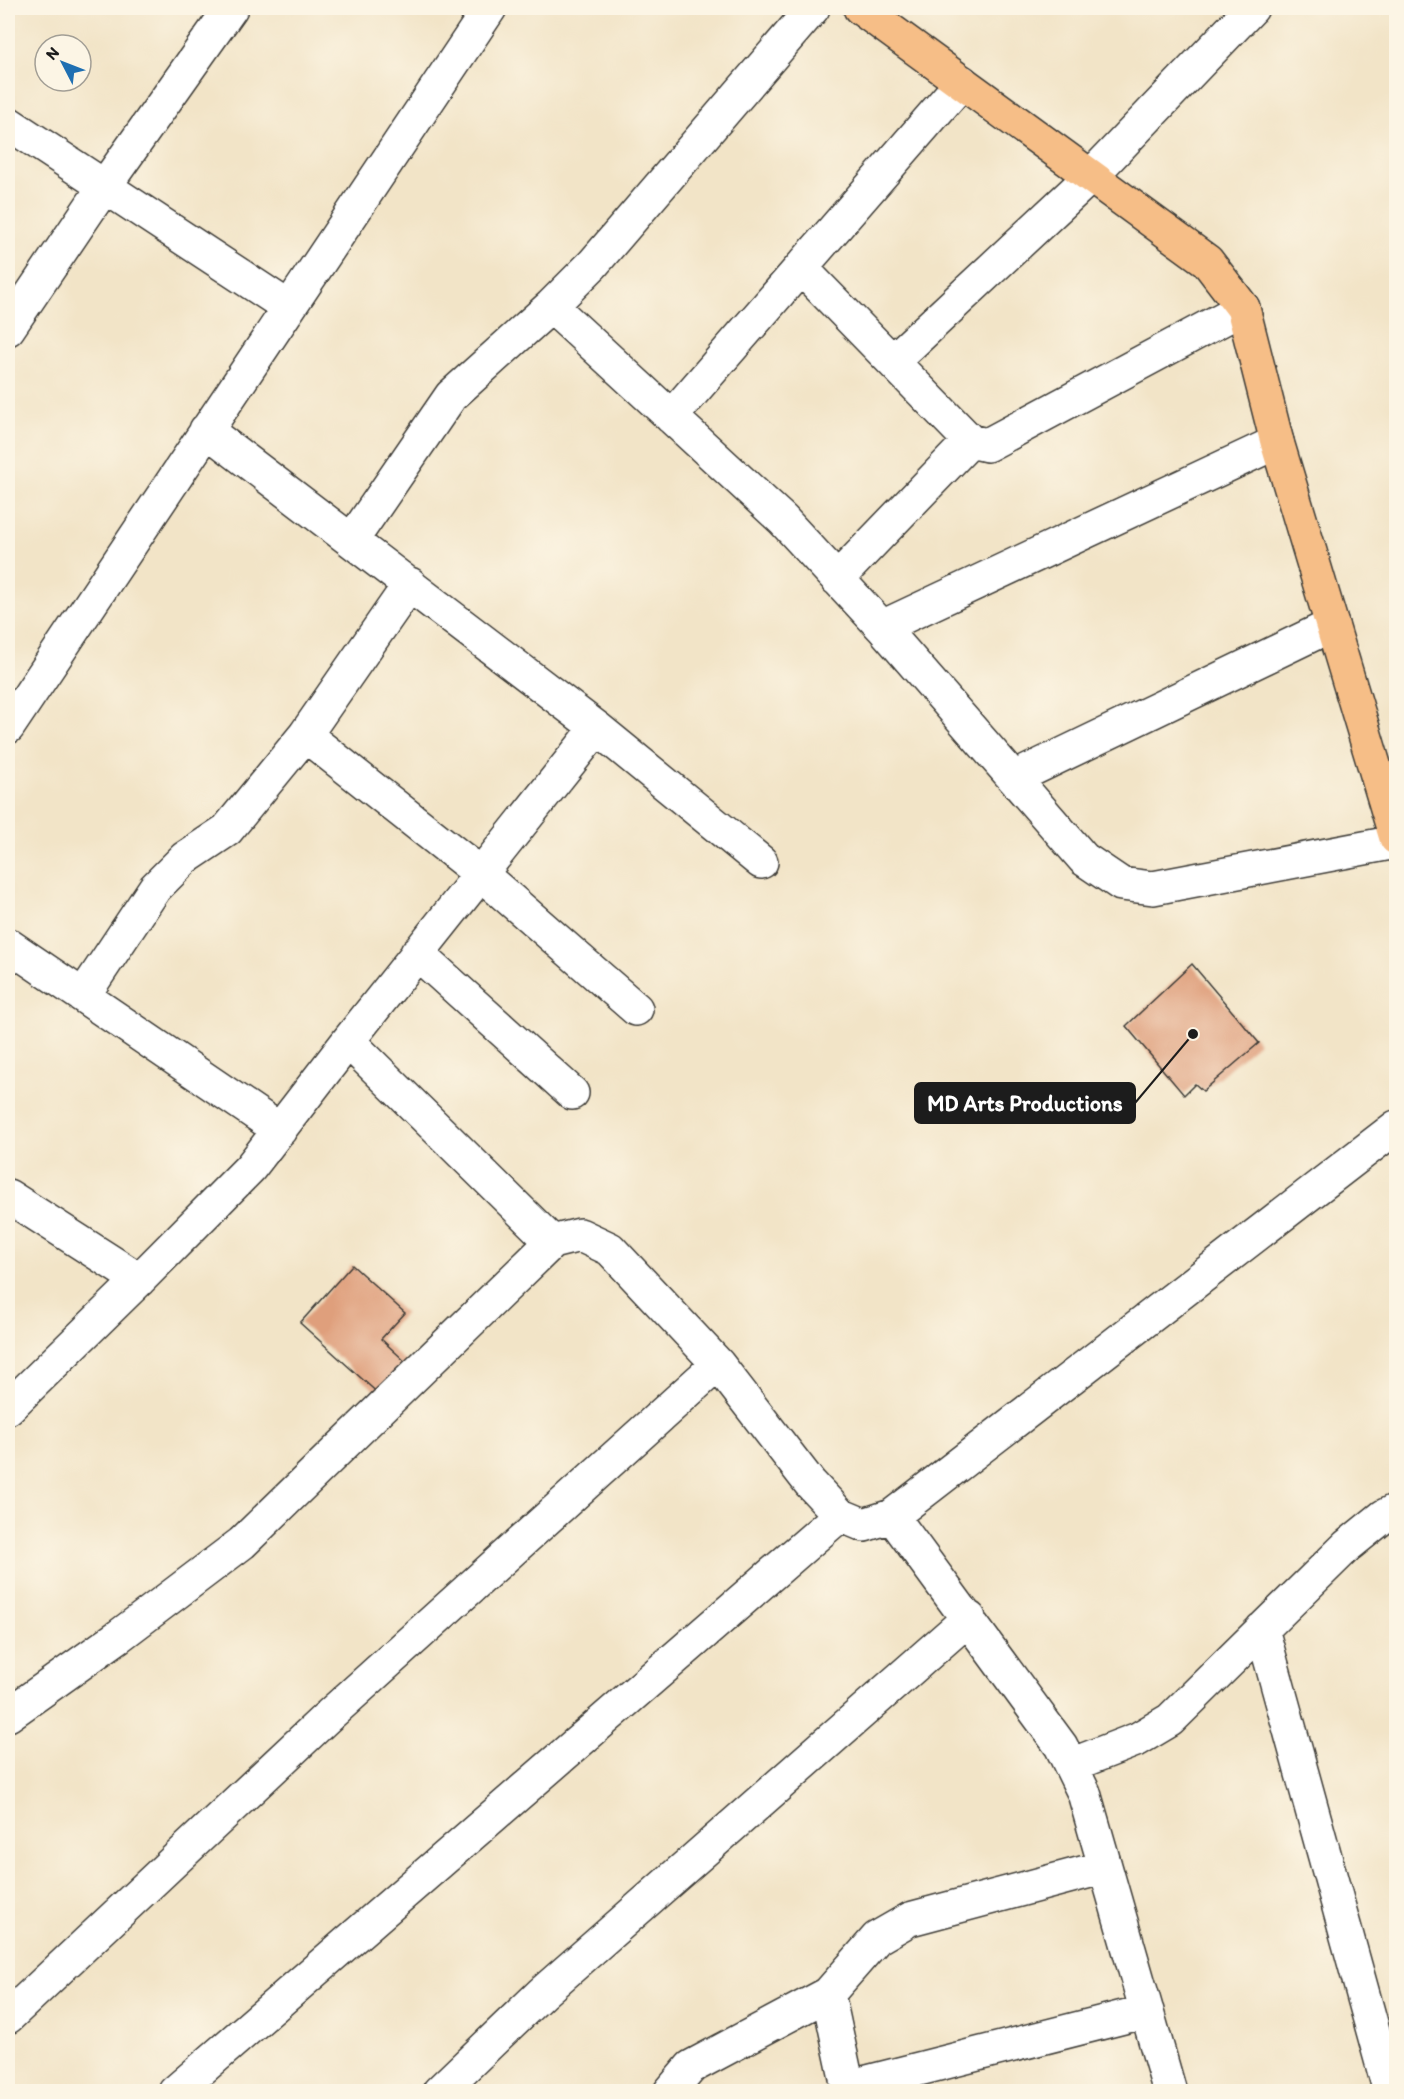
<svg xmlns="http://www.w3.org/2000/svg" width="1404" height="2099" viewBox="0 0 1404 2099" font-family="Itim,sans-serif">
<style>
.building{fill:#df9f7c}
.lines{fill:none;stroke-linecap:round;stroke-linejoin:round}
.minor-casing{stroke:#3c3a36;stroke-width:36}
.major-casing{stroke:#3c3a36;stroke-width:36}
.minor{stroke:#fff;stroke-width:33}
.major{stroke:#f6be87;stroke-width:33}
.leader{fill:none;stroke:#1c1c1c;stroke-width:2}
.callout-dot{fill:#1c1c1c;stroke:#fcf5e5;stroke-width:2}
.callout{fill:#1c1c1c;stroke:#1c1c1c;stroke-width:2}
.callout-label{font-size:22px;text-anchor:middle;font-weight:bold;fill:#fff}
</style>
<rect width="100%" height="100%" fill="#fcf5e5"/>
<filter id="ink" filterUnits="userSpaceOnUse"><feTurbulence type="fractalNoise" baseFrequency=".0167" numOctaves="2"/><feDisplacementMap in="SourceGraphic" scale="12" xChannelSelector="R" yChannelSelector="G"/><feConvolveMatrix kernelMatrix="1 2 1 2 8 2 1 2 1" color-interpolation-filters="sRGB"/></filter>
<filter id="wash" filterUnits="userSpaceOnUse"><feTurbulence type="fractalNoise" baseFrequency=".008" numOctaves="4" result="noise"/><feDisplacementMap in="SourceGraphic" scale="24" xChannelSelector="R" yChannelSelector="G"/><feGaussianBlur stdDeviation="1.35" result="paint"/><feColorMatrix in="noise" values="0 0 0 0 0 0 0 0 0 0 0 0 0 0 0 0 0 1.4 0 .05"/><feComposite in="paint" operator="in"/></filter>
<g filter="url(#wash)">
<rect width="100%" height="100%" fill="#f2e4c7"/>
<g id="blocks">
<!-- building -->
<path class="building" d="M1192 964 1259 1043 1203 1091 1195 1084 1184 1095 1126 1026Z
M352 1265 405 1313 381 1339 409 1365 381 1396 300 1323Z"/>
</g>
</g>
<g filter="url(#ink)">
<use href="#blocks" fill-opacity="0" stroke="#3c3a36" stroke-width="1.5"/>
<g class="lines">
<defs>
<path id="minor" d="M8 123 288 307
M801 268 970 441 987 445 1243 308
M551 306 783 520 882 627 1084 859 1121 884 1153 888 1396 842
M8 329 104 187 231 8
M893 361 1091 176 1252 8
M671 417 962 82
M206 430 597 728 761 862
M352 540 451 396 551 306 593 264 813 8
M837 579 970 441
M882 627 1277 442
M8 727 490 8
M305 735 481 874 636 1009
M1014 778 1332 625
M8 945 280 1130
M417 953 572 1093
M83 996 155 888 185 858 227 830 305 735 410 584
M348 1041 552 1242
M8 1196 139 1280
M8 1408 139 1280 250 1168 348 1041 597 728
M892 1516 1061 1746 1084 1793 1170 2092
M1262 1629 1390 2092
M8 1715 119 1636 242 1543 552 1242 580 1235 610 1249 718 1364 810 1483 840 1515 864 1525 892 1516 1396 1127
M1071 1765 1138 1739 1170 1720 1347 1546 1384 1516 1396 1510
M828 1994 849 2092
M8 2017 325 1719 718 1364
M848 2087 1147 2011
M175 2092 840 1515
M439 2092 542 1993 969 1618
M670 2092 691 2067 828 1994 877 1938 910 1919 1105 1867"/>
<path id="major" d="M860 8 1207 261 1243 308 1277 442 1396 838"/>
</defs>
<!-- minor casing -->
<use href="#minor" class="minor-casing"/>
<!-- major casing -->
<use href="#major" class="major-casing"/>
<!-- minor -->
<use href="#minor" class="minor"/>
<!-- major -->
<use href="#major" class="major"/>
</g>
</g>
<!-- callouts -->
<path class="leader" d="M1193 1034L1135 1103"/>
<circle class="callout-dot" cx="1193" cy="1034" r="6"/>
<rect class="callout" x="915" y="1083" width="220" height="40" rx="6"/>
<g class="callout-label">
<text x="1025" y="1111">MD Arts Productions</text>
</g>
<!-- margin -->
<rect width="1404" height="2099" fill="none" stroke="#fcf5e5" stroke-width="30"/>
<!-- north arrow -->
<g transform="translate(63 63) rotate(312)"><circle r="28" fill="#fcf5e5" stroke="#a29e95" stroke-width="1.5"/>
<path d="M0-4.5L10 22L0 15L-10 22Z" fill="#1f6fb2"/>
<text y="-9" font-size="16" font-weight="bold" text-anchor="middle" fill="#1c1c1c">N</text>
</g>
</svg>
